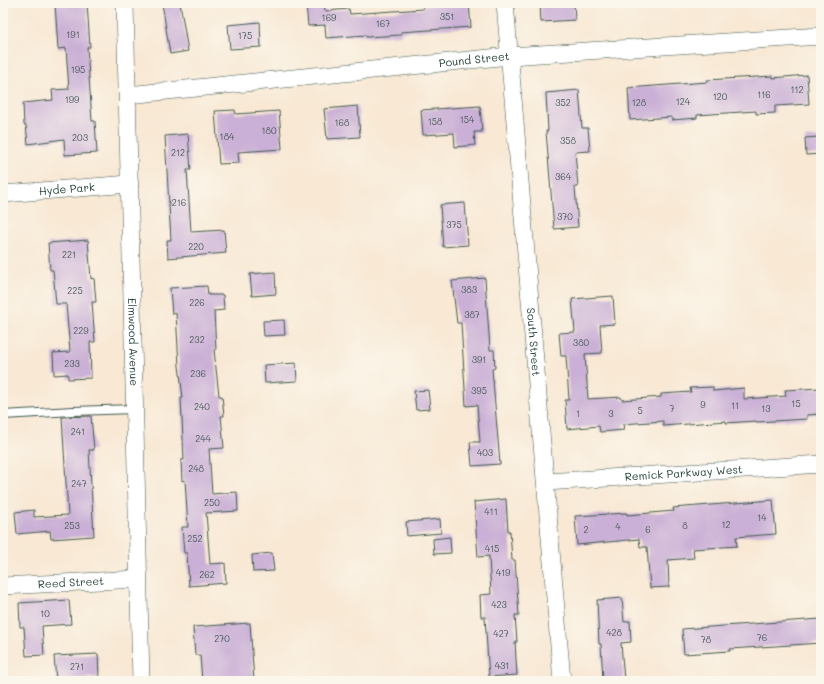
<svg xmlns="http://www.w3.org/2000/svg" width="824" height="684" viewBox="0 0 824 684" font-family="Mali,sans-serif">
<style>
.building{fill:#cab0d6}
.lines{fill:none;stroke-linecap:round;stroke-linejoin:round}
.lane-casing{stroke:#40574c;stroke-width:10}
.street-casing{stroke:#40574c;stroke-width:18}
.lane{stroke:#fff;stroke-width:8}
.street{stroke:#fff;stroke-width:17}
.labels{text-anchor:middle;stroke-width:3.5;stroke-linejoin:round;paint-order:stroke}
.number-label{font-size:9px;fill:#4a5a5c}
.street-label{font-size:11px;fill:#1f3d34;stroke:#fbf7ec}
</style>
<rect width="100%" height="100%" fill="#fbf7ec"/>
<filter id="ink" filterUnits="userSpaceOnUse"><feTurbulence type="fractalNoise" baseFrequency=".025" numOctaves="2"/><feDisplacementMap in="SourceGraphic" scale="8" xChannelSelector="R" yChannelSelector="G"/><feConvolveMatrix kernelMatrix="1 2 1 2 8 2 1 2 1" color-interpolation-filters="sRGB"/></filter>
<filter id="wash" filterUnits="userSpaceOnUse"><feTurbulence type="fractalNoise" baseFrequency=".012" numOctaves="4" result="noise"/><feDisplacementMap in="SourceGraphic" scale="16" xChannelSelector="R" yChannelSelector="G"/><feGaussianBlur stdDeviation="0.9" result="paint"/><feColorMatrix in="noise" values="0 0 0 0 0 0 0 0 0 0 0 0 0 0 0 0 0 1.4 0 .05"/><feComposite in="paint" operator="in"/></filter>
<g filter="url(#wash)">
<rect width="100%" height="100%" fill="#f8e8d4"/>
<g id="blocks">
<!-- building -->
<path class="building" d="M55 3H87L90 47H87L92 121H95L97 153 65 155 64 139 28 144 26 125H24L23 103 53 100 52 90 69 89 66 48 58 49Z
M162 3H180L188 51 170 54Z
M306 3H324L325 11 349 9 350 14 423 9V6L469 3 471 27 401 32V35L366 37V35L326 38 325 25 308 26Z
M540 3H574L575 20 541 22Z
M260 22 261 47 230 49 228 25Z
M807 75 809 104 775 106V113L756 114V111L697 115V118L672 120V117L630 120 628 88 707 82V80L773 76V78Z
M579 90 582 128H588L590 151 575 152 578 187H575L578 227 554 229 546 131H548L546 93Z
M358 106 360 137 327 139 324 109Z
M480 106 482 132H474L475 145 455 147 454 133 423 135 421 110Z
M235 110 236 114 279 111 282 149 238 152 239 163 219 164 215 111Z
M188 134 191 170H187L191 232 224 230 226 253 168 258 167 240H171L165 136Z
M819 137 820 154 806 155 805 138Z
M465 203 468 245 443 247 440 205Z
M88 240 91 279 94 278 96 302H92L95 342H90L91 378 68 379V374L54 375 53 353 70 352 66 304H56L53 270H50L48 243Z
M275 272 276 294 252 296 250 274Z
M485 278 490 350H494L495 368 492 369 500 464 472 466 470 442H480L477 405 466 406 461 323H457L452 281Z
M207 286 208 295H223L224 310 214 311 216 350H214L219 396H222L224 416H221L224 448 209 449 212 494 237 492 238 511 206 513 210 564 225 563 226 583 189 586 187 553H184L182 527H188L185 480 182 481 181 460H184L181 398H183L179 366 176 313 172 314 170 288Z
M613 296 615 324 600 325 602 353 585 354 588 399 621 397 622 400 661 397V394L691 392 690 388 713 387V391L744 388V399L786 396 785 390 821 388V414L807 415V419L756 422V421L726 423V421L663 426V421L623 424 624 430 600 432 599 426 567 429 565 400H569L566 356H561L559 333 575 332 572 299Z
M284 320 285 335 264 336 263 321Z
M296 363 297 381 265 383 264 365Z
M428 390 430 409 416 410 414 391Z
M91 416 94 450H89L94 536 51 539 50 531 17 534 15 512 34 510V517L68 515 62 417Z
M506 499 508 532 510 531 512 560H515L519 615H515L517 642H515L517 675 489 677 485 617H481L480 595 491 594 489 556 478 557 474 502Z
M773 500 776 534 736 537 737 546 693 549 694 558 668 560 669 587 650 588 647 547H640L639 539 577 545 575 516 627 513V515L674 511 673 508Z
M440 519 441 533 407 536 406 522Z
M450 537 451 553 434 554 433 539Z
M272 553 274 571 253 572 252 555Z
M622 598 624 622 630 621 631 642 621 643 624 681H603L601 644H599L597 600Z
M69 600 71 624 42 626 44 655 26 656 24 627H20L19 603Z
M821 619V643L730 649V651L684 654 682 629Z
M250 623 254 681H202L200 655H195L193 627Z
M98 654 99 677 56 680 54 656Z"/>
</g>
</g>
<g filter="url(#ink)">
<use href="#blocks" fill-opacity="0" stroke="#40574c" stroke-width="1"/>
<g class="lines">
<defs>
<path id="lane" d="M3 415 73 411 135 409"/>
<g id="street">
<path id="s1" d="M125 3 141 681"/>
<path id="s2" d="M505 3 562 681"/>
<path id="s3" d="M128 95 509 56 821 36"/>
<path id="s4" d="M3 194 130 184"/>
<path id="s5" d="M546 482 821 464"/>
<path id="s6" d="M3 586 138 579"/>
</g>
</defs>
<!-- lane casing -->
<use href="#lane" class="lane-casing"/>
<!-- street casing -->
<use href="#street" class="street-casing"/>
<!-- lane -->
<use href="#lane" class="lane"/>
<!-- street -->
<use href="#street" class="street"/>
</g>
</g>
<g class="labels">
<!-- number labels -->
<g class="number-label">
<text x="447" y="20">351</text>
<text x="329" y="21">169</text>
<text x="383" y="27">167</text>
<text x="73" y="38">191</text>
<text x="245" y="39">175</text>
<text x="78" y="73">195</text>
<text x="797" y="93">112</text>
<text x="764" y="98">116</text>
<text x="720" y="100">120</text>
<text x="72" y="103">199</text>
<text x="683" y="105">124</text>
<text x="563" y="106">352</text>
<text x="639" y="106">128</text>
<text x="467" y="123">154</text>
<text x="435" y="125">158</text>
<text x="342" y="126">168</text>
<text x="269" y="134">180</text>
<text x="227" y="140">184</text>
<text x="80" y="141">203</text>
<text x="568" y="144">358</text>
<text x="178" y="156">212</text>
<text x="563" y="180">364</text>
<text x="179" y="206">216</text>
<text x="565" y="220">370</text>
<text x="454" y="228">375</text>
<text x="196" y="250">220</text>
<text x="69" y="258">221</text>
<text x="469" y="293">383</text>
<text x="75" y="294">225</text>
<text x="197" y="306">226</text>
<text x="472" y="318">387</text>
<text x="81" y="334">229</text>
<text x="197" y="343">232</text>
<text x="581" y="346">380</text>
<text x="479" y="363">391</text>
<text x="72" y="367">233</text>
<text x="198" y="377">236</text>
<text x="479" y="394">395</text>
<text x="796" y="407">15</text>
<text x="703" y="408">9</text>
<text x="735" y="409">11</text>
<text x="202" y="410">240</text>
<text x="672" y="412">7</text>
<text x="766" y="412">13</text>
<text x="640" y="414">5</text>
<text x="578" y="417">1</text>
<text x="611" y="417">3</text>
<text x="78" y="435">241</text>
<text x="203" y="442">244</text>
<text x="485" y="456">403</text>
<text x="196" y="472">248</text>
<text x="79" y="487">247</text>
<text x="212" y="506">250</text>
<text x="491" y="515">411</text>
<text x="762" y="521">14</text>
<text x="726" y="528">12</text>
<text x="72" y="529">253</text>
<text x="685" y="529">8</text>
<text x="618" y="530">4</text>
<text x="586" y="533">2</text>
<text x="648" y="533">6</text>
<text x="195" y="542">252</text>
<text x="492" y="552">415</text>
<text x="503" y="576">419</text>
<text x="207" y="578">262</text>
<text x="499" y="608">423</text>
<text x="45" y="617">10</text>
<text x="614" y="636">428</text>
<text x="501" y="637">427</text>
<text x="762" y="641">76</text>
<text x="222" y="642">270</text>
<text x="706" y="643">78</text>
<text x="502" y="669">431</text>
<text x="77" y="670">271</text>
</g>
<!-- street labels -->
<g class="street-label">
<text dy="4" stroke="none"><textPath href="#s3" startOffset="348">Pound Street</textPath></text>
<text dy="4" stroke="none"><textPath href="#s4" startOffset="64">Hyde Park</textPath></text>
<text dy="4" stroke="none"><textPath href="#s1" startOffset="339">Elmwood Avenue</textPath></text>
<text dy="4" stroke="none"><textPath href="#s2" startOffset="340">South Street</textPath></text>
<text dy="4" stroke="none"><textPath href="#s5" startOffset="138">Remick Parkway West</textPath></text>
<text dy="4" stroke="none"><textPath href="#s6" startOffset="68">Reed Street</textPath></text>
</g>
</g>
<!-- margin -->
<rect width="824" height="684" fill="none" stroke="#fbf7ec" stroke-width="16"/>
</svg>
